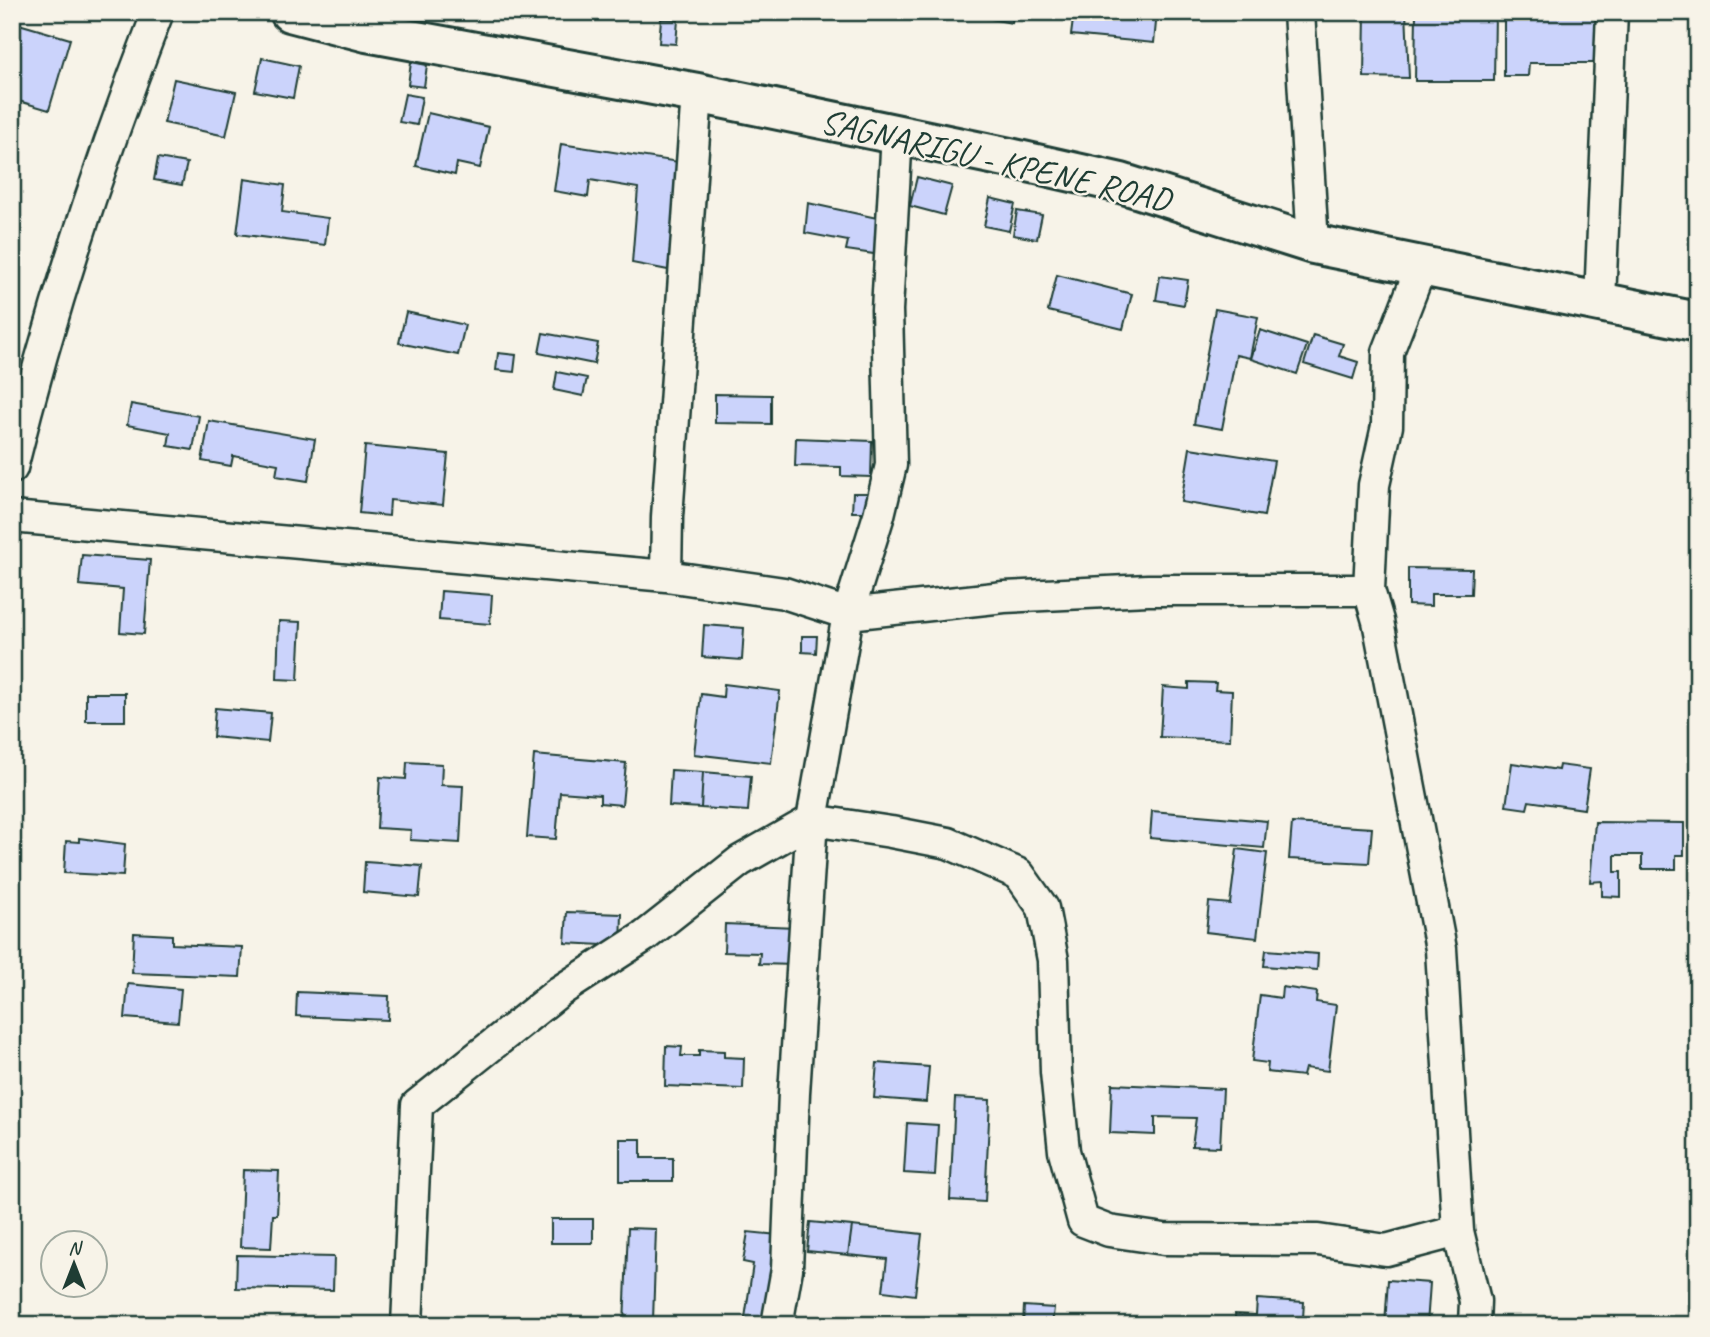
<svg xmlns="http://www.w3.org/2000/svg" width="1710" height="1337" viewBox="0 0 1710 1337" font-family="Caveat,sans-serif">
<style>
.building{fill:#cbd3fb;stroke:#1f3d34;stroke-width:2}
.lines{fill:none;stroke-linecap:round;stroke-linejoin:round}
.street-casing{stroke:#1f3d34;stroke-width:35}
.secondary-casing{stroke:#1f3d34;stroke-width:44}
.street{stroke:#f7f3e8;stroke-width:30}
.secondary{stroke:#f7f3e8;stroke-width:38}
.labels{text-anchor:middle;stroke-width:5;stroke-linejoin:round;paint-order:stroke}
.street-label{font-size:35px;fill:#1f3d34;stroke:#f7f3e8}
</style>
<rect width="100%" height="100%" fill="#f7f3e8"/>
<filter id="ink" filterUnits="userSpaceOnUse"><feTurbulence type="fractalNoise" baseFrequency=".0143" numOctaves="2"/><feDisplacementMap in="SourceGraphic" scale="14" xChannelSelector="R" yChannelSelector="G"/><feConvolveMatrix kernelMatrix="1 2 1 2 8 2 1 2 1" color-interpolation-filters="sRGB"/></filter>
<g filter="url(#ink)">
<!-- building -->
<path class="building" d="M954 12H1013L1012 23Z
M1074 12H1157L1154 43 1071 35Z
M1365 12H1406L1409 78 1364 77Z
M1416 12H1495L1494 81H1415Z
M1504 12H1597V63H1529L1528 76H1504Z
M661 19 678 20 676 44 659 43Z
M12 22 70 39 49 110 12 99Z
M262 58 299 66 293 98 255 91Z
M411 62 427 65 424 87 408 85Z
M174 79 236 92 226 136 164 123Z
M405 94 422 97 417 125 399 122Z
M428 113 489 127 480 168 457 163 455 175 416 166Z
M561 144 679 162 668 270 632 263 638 188 590 180 588 197 554 191Z
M158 158 187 163 182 185 154 180Z
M917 177 952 186 944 215 910 206Z
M244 179 285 185 282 212 328 218 325 245 237 234Z
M990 198 1015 204 1009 231 984 226Z
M808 203 877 218 874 254 846 250 848 241 805 233Z
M1017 211 1042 215 1037 239 1013 235Z
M12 264 21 266 12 299Z
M1057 275 1132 294 1123 329 1048 311Z
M1160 276 1188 280 1184 305 1156 300Z
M1215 309 1258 317 1250 358 1236 355 1222 429 1194 424Z
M406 312 465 325 458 355 399 343Z
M1260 330 1307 345 1297 374 1251 359Z
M543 333 598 343 594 364 539 353Z
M1313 335 1343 344 1339 356 1358 362 1353 379 1304 364Z
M498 353 516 355 514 372 496 370Z
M557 372 587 378 583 396 554 390Z
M715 394 771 395V424L715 423Z
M131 404 199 416 193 450 168 446 170 433 127 425Z
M209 421 315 439 308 481 276 476 278 464 233 456 231 466 202 461Z
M796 438 872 441 871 477 841 476V467L795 466Z
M365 446 448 454 443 505 390 500 389 516 359 513Z
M1190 448 1274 461 1264 516 1181 502Z
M853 493H868V512H852Z
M82 555 150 560 144 634 120 632 123 589 79 585Z
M1408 568 1472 569 1471 594H1431V606L1408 605Z
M441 591 492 595 490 624 439 620Z
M279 621 301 622 298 680 277 679Z
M704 625 744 628 742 660 702 657Z
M802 636H817L816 653 802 652Z
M1189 682 1216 683 1215 690 1232 691 1230 740 1160 737 1163 687 1189 689Z
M724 684 780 691 771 763 694 754 701 694 723 697Z
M86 693H125V721H86Z
M215 708 271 713 268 742 213 737Z
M534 755 626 763 622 805 600 803V795L560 792 556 839 527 837Z
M407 762 442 764 441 785 463 786 460 843 410 840 411 830 377 828 380 777 406 779Z
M1512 763 1558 770 1559 765 1590 769 1584 809 1529 801 1527 809 1506 806Z
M671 770 703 772 701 808 669 806Z
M703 772 751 776 748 811 701 808Z
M1152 811 1267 821 1264 848 1150 838Z
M1595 822 1684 823V855H1676V869H1642V855H1615V872H1621V897L1602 896V881L1590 882Z
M1292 823 1372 828 1369 863 1289 859Z
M79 838 125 844 123 876 64 873 66 841 79 842Z
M1237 849 1267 853 1257 938 1206 932 1209 902 1230 904Z
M365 862 422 866 419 897 363 892Z
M567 912 622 914 621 946 565 943Z
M725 924 796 927 795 965 759 964 760 953 724 952Z
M134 933 172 935V944L242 947 240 977 132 973Z
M1266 950 1318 954 1317 970 1264 966Z
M128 984 181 989 178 1022 125 1018Z
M1282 987 1317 992 1316 1002 1336 1005 1328 1071 1305 1068 1303 1076 1267 1072 1268 1063 1252 1061 1260 995 1281 998Z
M297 992 389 996 388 1020 296 1016Z
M666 1046 682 1047 681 1056H699V1050L724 1051V1057L744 1058 743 1089 665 1086Z
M877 1063 929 1067 926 1102 874 1098Z
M1112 1084 1223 1089 1220 1147 1192 1146 1196 1118 1155 1117V1135L1110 1133Z
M955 1098 990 1100 985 1202 950 1200Z
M907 1123 938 1125 935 1175 904 1173Z
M620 1139H641V1158H673V1181H620Z
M243 1170 279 1171 277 1215H273L271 1248 240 1247Z
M551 1219H593V1243H551Z
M810 1222 852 1226 848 1255 807 1251Z
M852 1226 922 1234 915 1295 883 1291 887 1259 848 1255Z
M628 1228 656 1229 653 1321 744 1325 753 1264 743 1262 748 1232 787 1236 771 1325H624Z
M237 1255 334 1257 333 1290 236 1288Z
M1388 1280 1430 1283 1427 1325H1385Z
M1257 1299 1304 1302 1303 1318 1319 1319V1325H1235V1314L1256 1315Z
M1024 1306 1054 1308 1052 1325H1023Z"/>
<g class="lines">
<defs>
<path id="street" d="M1299 12 1313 244
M1421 267 1388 352 1387 426 1374 485 1369 590 1378 621 1441 949 1458 1231 1475 1301 1474 1325
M1600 301 1612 12
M12 468C50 313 100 161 158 12
M12 517 666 576 784 593 848 614 1004 597 1148 590H1369
M666 576 667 517 697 93
M407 1325 417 1105 560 991 645 936 740 861 812 820 891 832 948 843 1019 874 1043 908 1053 960 1056 1072 1064 1151 1083 1221 1109 1231 1164 1239 1318 1240 1386 1250 1458 1231
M777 1325 787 1269 794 1093 812 820 848 614 879 515 891 465 887 310 897 134"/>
<path id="secondary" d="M290 12 367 32 697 93 1010 158 1121 183 1313 244 1698 322"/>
</defs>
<!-- street casing -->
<use href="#street" class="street-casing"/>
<!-- secondary casing -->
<use href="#secondary" class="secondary-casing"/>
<!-- street -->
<use href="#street" class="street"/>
<!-- secondary -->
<use href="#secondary" class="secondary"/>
</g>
</g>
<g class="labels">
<!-- street labels -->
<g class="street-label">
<text transform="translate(996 160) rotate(13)" y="12">SAGNARIGU - KPENE ROAD</text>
</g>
</g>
<!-- margin -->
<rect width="1710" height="1337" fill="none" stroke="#f7f3e8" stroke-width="42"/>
<rect x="21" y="21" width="1668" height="1295" fill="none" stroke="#1f3d34" stroke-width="2.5" filter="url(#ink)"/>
<!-- north arrow -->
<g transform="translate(74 1264)"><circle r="33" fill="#f7f3e8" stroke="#a1aaa0" stroke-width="2"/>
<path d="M0-5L12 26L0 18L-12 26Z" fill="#1f3d34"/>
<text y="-10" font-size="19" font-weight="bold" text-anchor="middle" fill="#1f3d34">N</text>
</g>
</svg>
